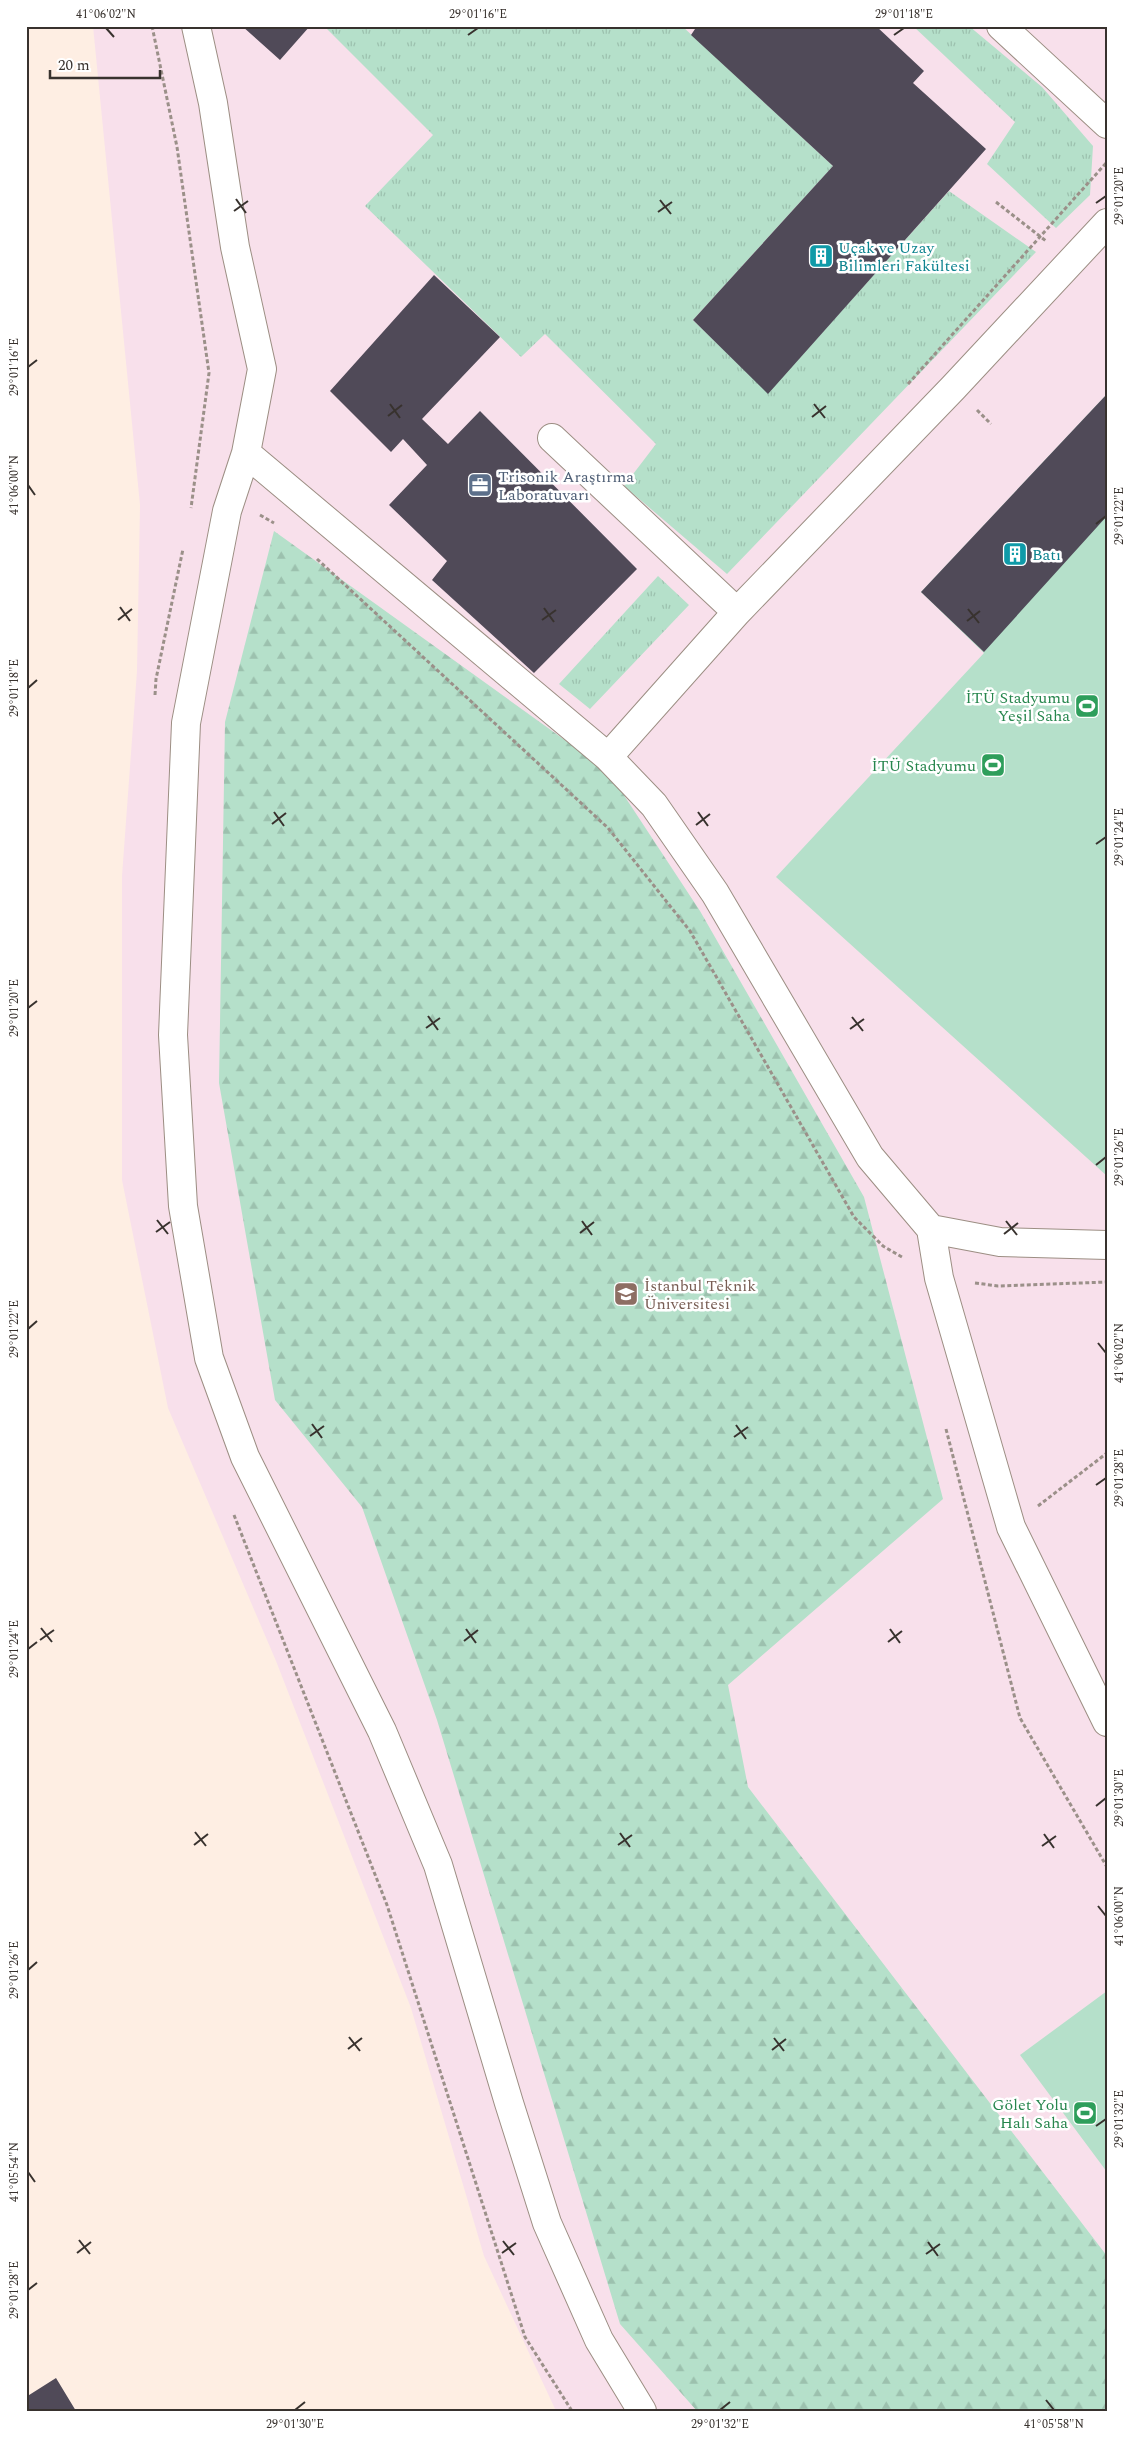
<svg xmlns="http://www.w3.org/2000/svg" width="1133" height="2437" viewBox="0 0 1133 2437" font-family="Spectral,serif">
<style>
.education{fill:#f8e0eb}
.grass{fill:url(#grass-tufts)}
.forest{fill:url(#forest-firs)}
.park{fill:#b5e0ca}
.building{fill:#504a58}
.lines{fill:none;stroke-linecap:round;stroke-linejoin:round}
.minor-casing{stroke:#9c8e83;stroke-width:30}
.path{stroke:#9b9089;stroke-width:3;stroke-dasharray:4 2.5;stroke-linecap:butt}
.minor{stroke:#fff;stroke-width:28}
.ticks{fill:none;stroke:#38322e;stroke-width:2}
.labels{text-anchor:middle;stroke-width:5;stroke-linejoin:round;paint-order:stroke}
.culture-label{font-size:16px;fill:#0d838f;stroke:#fff;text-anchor:start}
.service-label{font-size:16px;fill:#4e5e75;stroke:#fff;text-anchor:start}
.leisure-label{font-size:16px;fill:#27864d;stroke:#fff;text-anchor:end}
.education-label{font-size:16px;fill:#785e54;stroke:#fff;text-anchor:start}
.neatline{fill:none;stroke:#38322e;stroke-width:2}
.ticks-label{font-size:12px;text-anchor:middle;fill:#38322e}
</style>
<defs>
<pattern id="grass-tufts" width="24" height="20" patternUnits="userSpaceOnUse" patternTransform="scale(1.25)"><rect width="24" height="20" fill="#b5e0ca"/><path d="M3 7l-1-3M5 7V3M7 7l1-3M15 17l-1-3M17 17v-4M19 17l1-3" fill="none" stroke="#9cc1ae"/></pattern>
<pattern id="forest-firs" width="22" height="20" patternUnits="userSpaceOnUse" patternTransform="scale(1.25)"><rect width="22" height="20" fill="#b5e0ca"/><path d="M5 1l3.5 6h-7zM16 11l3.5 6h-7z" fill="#9cc1ae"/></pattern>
</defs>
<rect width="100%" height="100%" fill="#feeee3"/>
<!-- education -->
<path class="education" d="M93 26H1107V2411H556L484 2256 411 2008 276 1661 168 1408 122 1180V876L137 671 140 505Z"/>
<!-- grass -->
<path class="grass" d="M324 26H682L833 166 693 320 768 393 949 191 1036 252 727 574 624 486 656 444 545 334 521 357 365 206 433 135Z
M913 26H969L1042 87 1093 146 1090 195 1056 228 987 164 1015 122Z
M658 576 689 605 590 709 559 684Z"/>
<!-- forest -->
<path class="forest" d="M274 531 608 771 700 911 864 1197 943 1499 728 1685 748 1787 1107 2256V2411H697L620 2324 437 1720 362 1507 275 1400 219 1083 225 722Z"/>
<!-- park -->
<path class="park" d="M1107 394V1176L776 877 984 653 921 592Z
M1107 1991V2172L1020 2055Z"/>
<!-- building -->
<path class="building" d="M242 26H310L280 60Z
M697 26H876L924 71 913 83 986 149 768 394 693 320 833 166 691 35Z
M434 275 500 337 422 419 448 444 480 411 637 569 534 673 432 580 447 561 389 505 427 465 403 439 391 452 330 391Z
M1107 394V516L984 652 921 592Z
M56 2378 76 2411H26V2397Z"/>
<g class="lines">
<defs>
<path id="minor" d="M196 26 213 103 235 247 262 369 246 453 227 511 186 723 173 1035 183 1206 209 1358 245 1457 382 1731 438 1865 509 2103 547 2223 599 2340 642 2411
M1001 26 1107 124
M552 438 737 612
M246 453 608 757 654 805 715 893 870 1157 931 1229 1000 1242 1107 1245
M608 757 737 612 953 388 1107 223
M931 1229 939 1278 1011 1527 1107 1722"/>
</defs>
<!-- minor casing -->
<use href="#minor" class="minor-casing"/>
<!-- path -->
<path class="path" d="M152 26 177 147 209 373 191 508
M996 202 1046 241
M908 384 1107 162
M977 410 991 424
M260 515 274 523
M317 559 608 828 690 931 854 1217 883 1246 902 1257
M155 695 156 679 183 549
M975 1283 998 1286 1107 1282
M946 1429 1020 1718 1107 1867
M1038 1506 1107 1453
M234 1515 387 1905 525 2337 572 2411"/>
<!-- minor -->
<use href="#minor" class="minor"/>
</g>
<!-- ticks -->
<path class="ticks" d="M106 28 114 37M468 35 478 28M894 35 904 28M236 199 246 213M660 200 671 214M1096 203 1106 196M234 211 248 201M658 212 672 202M28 367 37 360M390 404 400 418M814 404 825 418M388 416 402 405M812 417 826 406M28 485 35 495M1096 524 1106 516M120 607 130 621M544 608 554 622M968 609 979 623M118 620 132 609M542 620 556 610M967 621 980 611M28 688 37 680M274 812 284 826M698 812 708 826M272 824 286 813M696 825 710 814M1096 844 1106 837M28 1008 37 1001M428 1016 438 1030M852 1017 863 1031M426 1028 440 1018M850 1029 864 1019M1096 1165 1106 1157M157 1220 168 1234M582 1221 592 1235M1006 1221 1017 1235M156 1232 170 1222M580 1233 594 1222M1004 1234 1018 1223M28 1329 37 1321M1098 1343 1106 1353M312 1424 322 1438M736 1425 746 1439M310 1436 324 1426M734 1437 748 1427M1096 1485 1106 1478M41 1628 52 1642M466 1629 476 1643M890 1629 900 1643M40 1640 54 1630M464 1641 478 1630M888 1642 902 1631M28 1649 37 1642M1096 1806 1106 1798M195 1832 206 1846M620 1833 630 1847M1044 1834 1054 1848M194 1845 208 1834M618 1845 632 1835M1042 1846 1056 1836M1098 1906 1106 1916M28 1970 37 1962M349 2037 360 2051M774 2038 784 2051M348 2049 362 2038M772 2050 786 2039M1096 2126 1106 2119M28 2172 35 2182M79 2240 90 2254M503 2241 514 2255M928 2242 938 2256M77 2253 91 2242M502 2253 516 2243M926 2254 940 2244M28 2290 37 2283M1046 2400 1054 2410M295 2410 305 2402M720 2410 730 2402"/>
<!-- icons -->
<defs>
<symbol id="building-square" viewBox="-11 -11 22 22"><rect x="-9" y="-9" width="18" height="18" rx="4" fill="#0f9aa8" stroke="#fff"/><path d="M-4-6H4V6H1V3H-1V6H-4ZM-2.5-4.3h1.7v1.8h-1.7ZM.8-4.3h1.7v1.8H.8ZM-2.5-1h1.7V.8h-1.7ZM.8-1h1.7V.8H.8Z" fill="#fff"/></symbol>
<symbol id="office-square" viewBox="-11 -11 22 22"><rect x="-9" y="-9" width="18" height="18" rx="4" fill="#5c6f8a" stroke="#fff"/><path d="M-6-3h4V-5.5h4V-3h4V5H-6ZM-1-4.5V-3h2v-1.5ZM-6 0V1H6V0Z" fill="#fff"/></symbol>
<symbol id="stadium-square" viewBox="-11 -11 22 22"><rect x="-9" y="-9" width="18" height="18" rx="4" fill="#2e9e5b" stroke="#fff"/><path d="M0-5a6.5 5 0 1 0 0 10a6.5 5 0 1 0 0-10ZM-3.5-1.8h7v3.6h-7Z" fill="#fff"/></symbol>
<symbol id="university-square" viewBox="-11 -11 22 22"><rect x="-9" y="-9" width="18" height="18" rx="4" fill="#8d6e63" stroke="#fff"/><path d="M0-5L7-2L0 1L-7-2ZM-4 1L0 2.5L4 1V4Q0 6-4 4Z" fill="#fff"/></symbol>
</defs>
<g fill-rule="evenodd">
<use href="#building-square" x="807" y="242" width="28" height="28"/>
<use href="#office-square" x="466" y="471" width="28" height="28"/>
<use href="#building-square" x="1001" y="540" width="28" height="28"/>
<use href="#stadium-square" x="1073" y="692" width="28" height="28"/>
<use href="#stadium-square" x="979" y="751" width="28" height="28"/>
<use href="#university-square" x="612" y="1280" width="28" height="28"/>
<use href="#stadium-square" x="1071" y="2099" width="28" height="28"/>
</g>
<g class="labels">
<!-- culture labels -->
<g class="culture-label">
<text x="838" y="253">Uçak ve Uzay<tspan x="838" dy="18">Bilimleri Fakültesi</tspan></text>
<text x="1032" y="560">Batı</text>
</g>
<!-- service labels -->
<g class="service-label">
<text x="498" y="482">Trisonik Araştırma<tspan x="498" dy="18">Laboratuvarı</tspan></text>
</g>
<!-- leisure labels -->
<g class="leisure-label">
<text x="1070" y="703">İTÜ Stadyumu<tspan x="1070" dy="18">Yeşil Saha</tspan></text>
<text x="976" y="771">İTÜ Stadyumu</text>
<text x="1068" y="2110">Gölet Yolu<tspan x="1068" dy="18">Halı Saha</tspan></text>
</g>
<!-- education labels -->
<g class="education-label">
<text x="644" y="1291">İstanbul Teknik<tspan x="644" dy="18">Üniversitesi</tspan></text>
</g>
</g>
<!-- border -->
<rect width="1133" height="2437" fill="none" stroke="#ffffff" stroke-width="55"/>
<!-- scale -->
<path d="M50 70v8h110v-8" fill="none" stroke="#38322e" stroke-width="2.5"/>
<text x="58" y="70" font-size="15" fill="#38322e" stroke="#ffffff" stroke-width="4" paint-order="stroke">20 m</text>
<rect x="28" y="28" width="1078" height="2382" class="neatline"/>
<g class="ticks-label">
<text x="106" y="18">41°06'02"N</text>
<text x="478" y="18">29°01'16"E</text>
<text x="904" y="18">29°01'18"E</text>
<text transform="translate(1119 196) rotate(-90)" y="4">29°01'20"E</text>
<text transform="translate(14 367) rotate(-90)" y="4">29°01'16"E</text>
<text transform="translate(14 485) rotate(-90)" y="4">41°06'00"N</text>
<text transform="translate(1119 516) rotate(-90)" y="4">29°01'22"E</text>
<text transform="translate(14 688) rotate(-90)" y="4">29°01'18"E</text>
<text transform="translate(1119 837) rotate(-90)" y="4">29°01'24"E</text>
<text transform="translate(14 1008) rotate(-90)" y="4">29°01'20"E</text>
<text transform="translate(1119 1157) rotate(-90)" y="4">29°01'26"E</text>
<text transform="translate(14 1329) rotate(-90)" y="4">29°01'22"E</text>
<text transform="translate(1119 1353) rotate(-90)" y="4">41°06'02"N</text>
<text transform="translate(1119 1478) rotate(-90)" y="4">29°01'28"E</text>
<text transform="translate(14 1649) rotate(-90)" y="4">29°01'24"E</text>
<text transform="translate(1119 1798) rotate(-90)" y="4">29°01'30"E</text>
<text transform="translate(1119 1916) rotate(-90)" y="4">41°06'00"N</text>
<text transform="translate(14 1970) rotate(-90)" y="4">29°01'26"E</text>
<text transform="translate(1119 2119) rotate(-90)" y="4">29°01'32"E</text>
<text transform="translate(14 2172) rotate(-90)" y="4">41°05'54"N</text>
<text transform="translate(14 2290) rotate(-90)" y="4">29°01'28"E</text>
<text x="295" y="2428">29°01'30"E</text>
<text x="720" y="2428">29°01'32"E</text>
<text x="1054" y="2428">41°05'58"N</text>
</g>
</svg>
